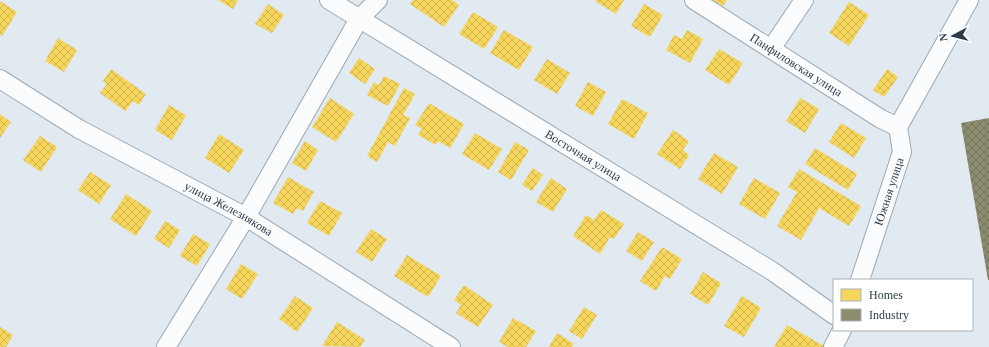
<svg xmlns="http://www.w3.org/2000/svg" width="989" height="347" viewBox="0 0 989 347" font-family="'Times New Roman',serif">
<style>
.homes{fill:url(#homes-cross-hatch)}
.industry{fill:url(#industry-cross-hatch)}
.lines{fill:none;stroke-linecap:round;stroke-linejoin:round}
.minor-casing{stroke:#9da8b2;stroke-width:20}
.minor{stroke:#fafcfd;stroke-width:18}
.labels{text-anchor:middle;stroke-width:4;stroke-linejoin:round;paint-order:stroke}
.street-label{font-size:12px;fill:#2e3d4c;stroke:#fff}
</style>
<defs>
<pattern id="homes-cross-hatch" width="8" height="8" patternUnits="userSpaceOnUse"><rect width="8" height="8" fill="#f6d55c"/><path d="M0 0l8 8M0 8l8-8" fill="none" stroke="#d3b852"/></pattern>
<pattern id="industry-cross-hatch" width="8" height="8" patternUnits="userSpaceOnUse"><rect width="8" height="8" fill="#8c8c6e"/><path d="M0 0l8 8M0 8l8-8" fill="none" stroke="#73745d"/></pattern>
</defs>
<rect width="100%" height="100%" fill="#e1e9f1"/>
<!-- homes -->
<path class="homes" d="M218 0H238L233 9Z
M413 0H452L459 5 444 27 410 4Z
M596 0H624L616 14 595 1Z
M713 0H727L723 6Z
M0 1 17 12 2 36 0 34Z
M849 2 869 15 849 46 829 33Z
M268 4 284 15 272 33 255 24Z
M644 4 663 15 650 37 631 26Z
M473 12 498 27 484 49 459 34Z
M504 30 533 47 519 70 490 53Z
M687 30 703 39 690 63 666 50 674 35 682 39Z
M58 38 77 50 64 72 45 61Z
M719 49 743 63 729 85 705 70Z
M359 58 375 69 365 84 349 73Z
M547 59 570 73 557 94 534 80Z
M111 69 146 94 139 105 133 101 125 111 100 93 107 84 103 81Z
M887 69 898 77 884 97 873 90Z
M384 76 400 84 388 106 367 95 374 82 379 85Z
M588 82 606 92 593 116 575 106Z
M404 88 415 94 403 115 410 118 395 146 388 142 377 162 367 156Z
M330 98 354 114 336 142 312 127Z
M800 98 819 109 805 133 786 121Z
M622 99 648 113 634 139 608 124Z
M429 103 464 124 450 148 438 141 436 145 418 135 422 129 415 125Z
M169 105 186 115 172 140 155 130Z
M0 114 11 122 0 138Z
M841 123 866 138 854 158 829 142Z
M673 130 689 141 683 150 689 155 680 169 657 154Z
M475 133 502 149 489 170 462 154Z
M219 134 244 150 229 173 205 158Z
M40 136 57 147 41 172 23 160Z
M305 141 318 150 306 171 292 163Z
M515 142 529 150 511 180 498 172Z
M815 148 857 174 848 190 805 164Z
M714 153 738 167 722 194 698 179Z
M533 168 543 175 532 191 522 185Z
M799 169 861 206 849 226 819 208 801 240 777 226 797 192 788 187Z
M90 172 111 185 99 204 78 190Z
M288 177 314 192 303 211 297 208 293 214 273 203Z
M551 178 567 189 553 212 536 202Z
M754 178 780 193 765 219 739 204Z
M126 194 152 211 136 236 110 219Z
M320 201 342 213 329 236 307 223Z
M601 210 624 224 614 239 610 237 600 254 573 236 586 215 594 220Z
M165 221 180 230 169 248 154 239Z
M371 229 387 239 372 262 356 252Z
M638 232 654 242 642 261 626 251Z
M193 234 210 244 197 266 180 256Z
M662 247 682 259 670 279 665 276 656 291 640 281Z
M407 255 441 276 428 297 394 276Z
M241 264 258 274 242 299 226 289Z
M703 272 721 283 708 305 690 294Z
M464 285 493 305 478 327 456 313 461 305 454 300Z
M295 296 313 308 297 332 279 319Z
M742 296 761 308 744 337 724 326Z
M584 307 597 315 582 339 569 331Z
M513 318 536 331 526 347H508L499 342Z
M337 322 365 340 360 347 322 346Z
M787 325 824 346 823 347H774Z
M0 327 13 335 6 347H0Z
M557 333 574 344 572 347H549Z"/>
<!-- industry -->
<path class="industry" d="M989 118V280H988L961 123Z"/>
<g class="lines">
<defs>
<g id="minor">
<path id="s1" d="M329 0 772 271 834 315"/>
<path id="s2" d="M694 0 881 119 898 127"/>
<path d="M771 49 804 0"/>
<path id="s3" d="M0 79 79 129 246 217 451 347"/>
<path id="s4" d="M860 280 902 152 898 127 969 0"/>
<path d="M166 347 246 217 359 19 378 0"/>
<path d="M833 347 842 330"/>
</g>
</defs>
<!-- minor casing -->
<use href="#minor" class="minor-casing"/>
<!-- minor -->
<use href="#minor" class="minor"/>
</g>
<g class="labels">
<!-- street labels -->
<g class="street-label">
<text dy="4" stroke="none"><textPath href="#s2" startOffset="121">Панфиловская улица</textPath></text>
<text dy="4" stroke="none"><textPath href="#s1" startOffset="298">Восточная улица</textPath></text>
<text dy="4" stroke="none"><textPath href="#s4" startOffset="93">Южная улица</textPath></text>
<text dy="4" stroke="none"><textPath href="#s3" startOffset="263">улица Железнякова</textPath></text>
</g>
</g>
<!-- legend -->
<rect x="833" y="279" width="140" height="52" fill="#ffffff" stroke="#abb1b7"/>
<rect x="841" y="289" width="20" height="12" fill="#f6d55c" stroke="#abb1b7"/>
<text x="869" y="299" font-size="12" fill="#2e3d4c">Homes</text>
<rect x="841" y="309" width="20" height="12" fill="#8c8c6e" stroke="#abb1b7"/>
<text x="869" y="319" font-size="12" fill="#2e3d4c">Industry</text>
<!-- north arrow -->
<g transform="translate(953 36) rotate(263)" stroke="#ffffff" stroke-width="3" paint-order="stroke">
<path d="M0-3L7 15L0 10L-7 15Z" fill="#2e3d4c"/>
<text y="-6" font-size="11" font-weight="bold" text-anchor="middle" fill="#2e3d4c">N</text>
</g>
</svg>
